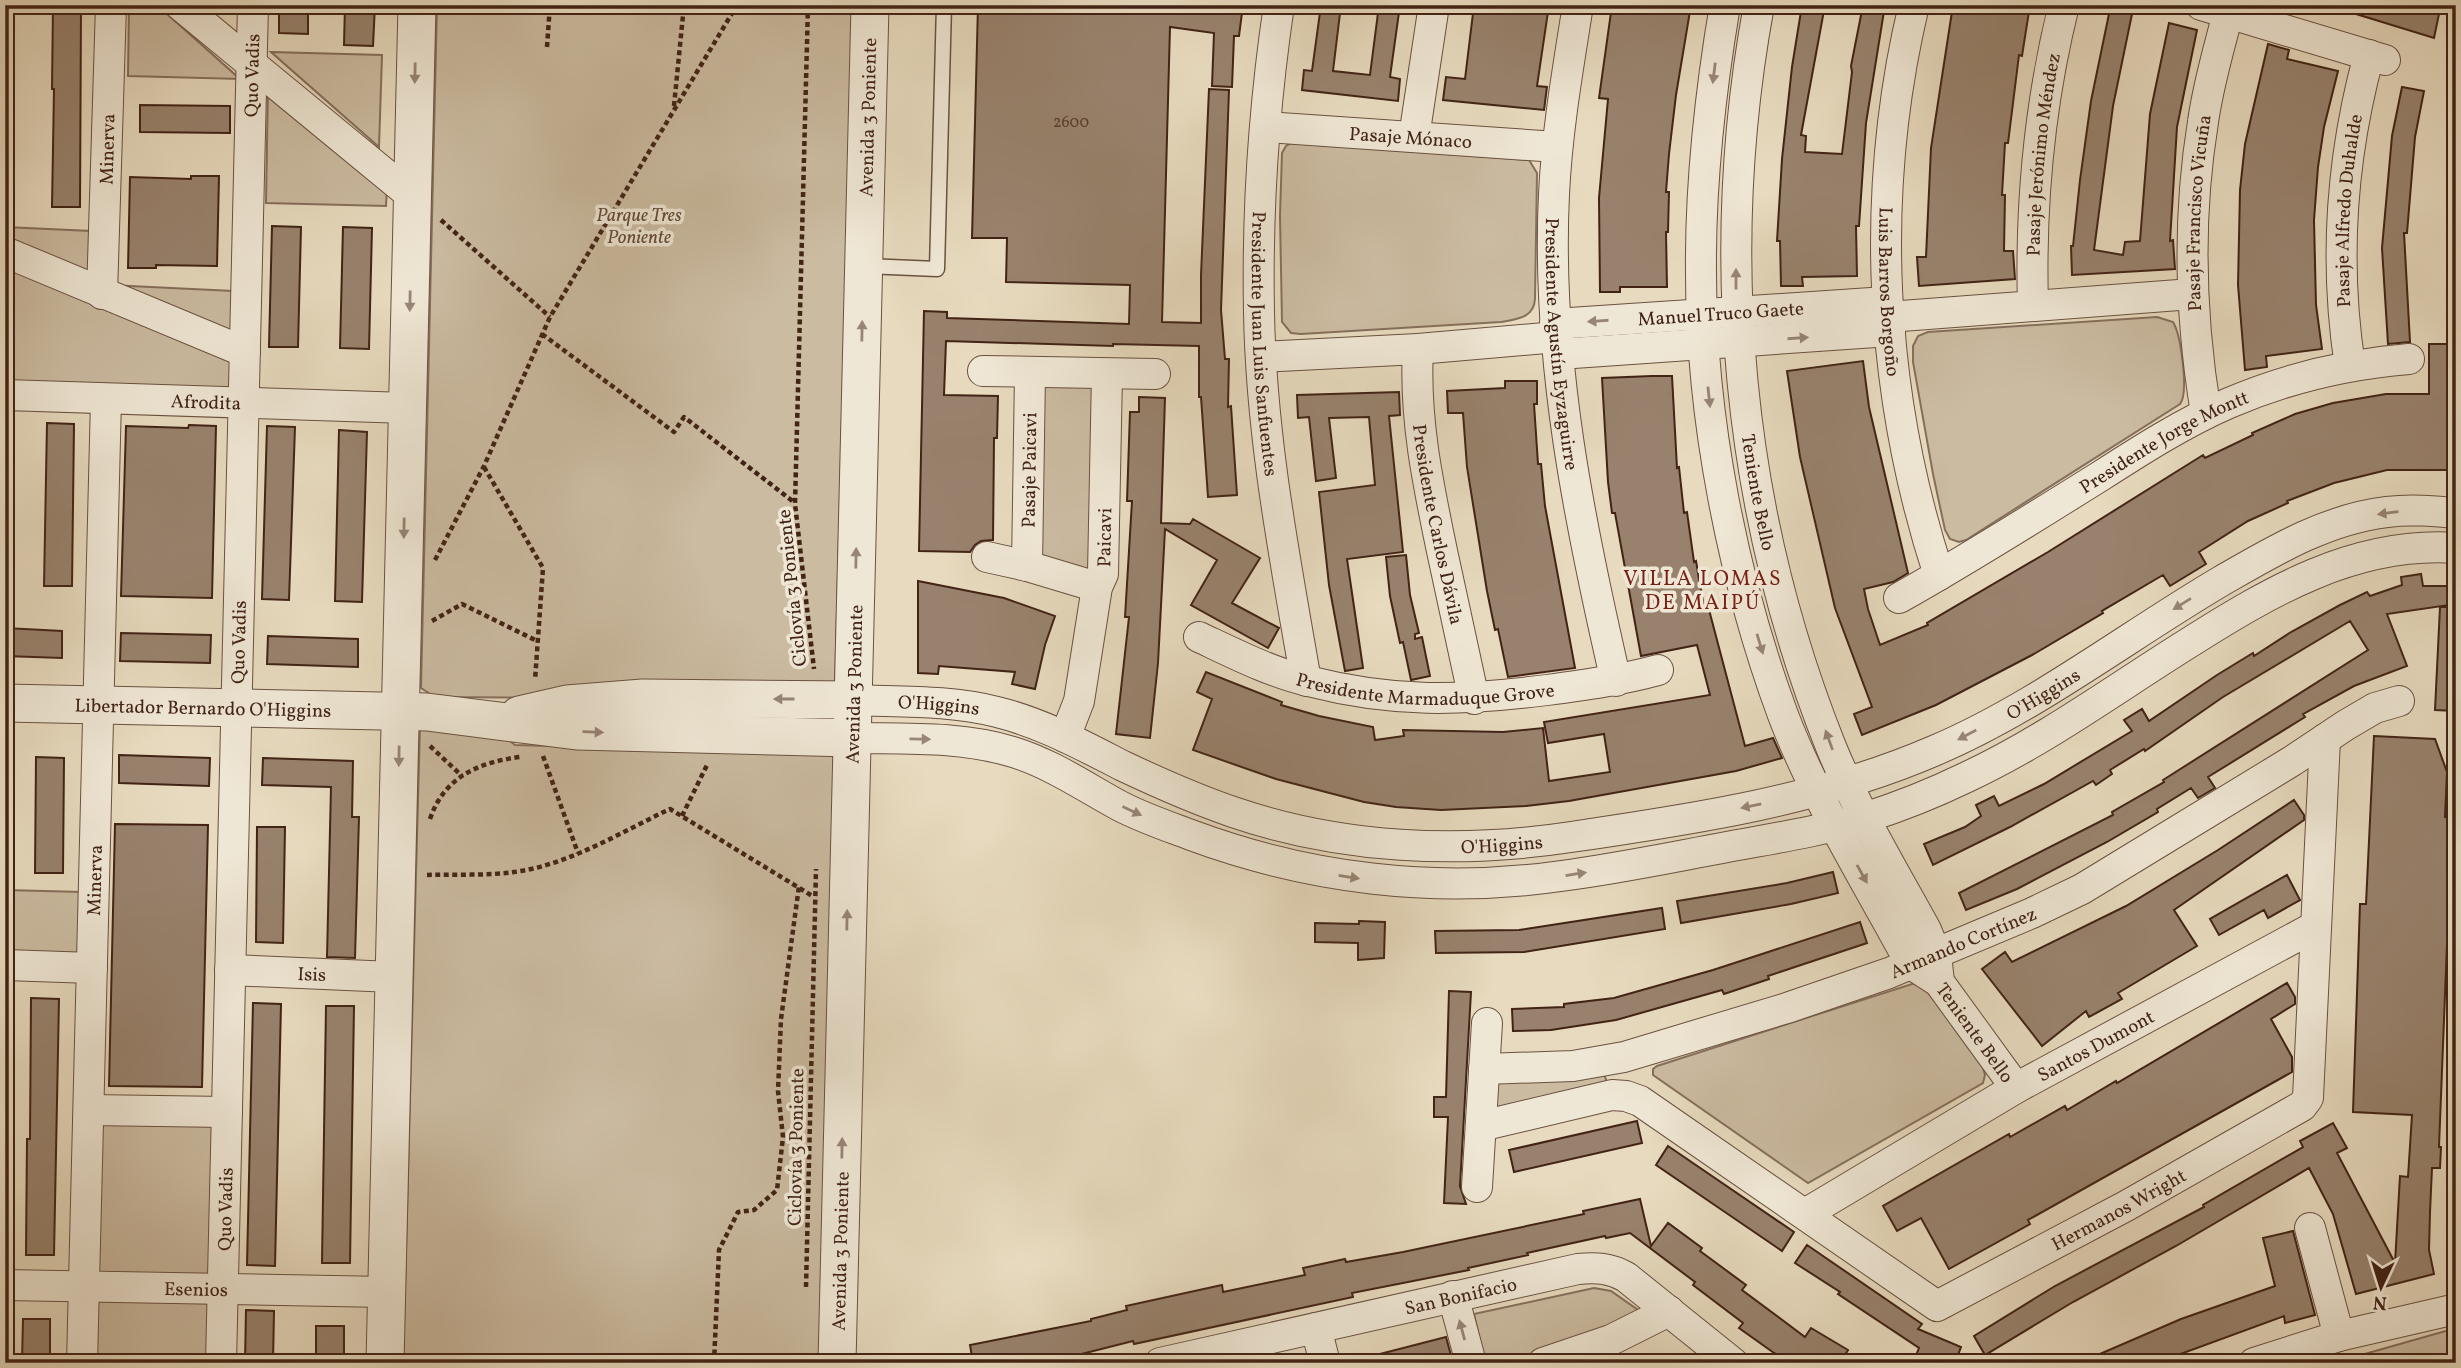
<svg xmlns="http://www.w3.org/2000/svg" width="2461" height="1368" viewBox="0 0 2461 1368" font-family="Vollkorn,serif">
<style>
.green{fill:#cbbba1;stroke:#866f5c;stroke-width:2}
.building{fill:#98826d;stroke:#422316;stroke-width:2}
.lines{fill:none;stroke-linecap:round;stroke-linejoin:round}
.service-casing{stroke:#6b5140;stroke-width:17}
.minor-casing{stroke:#6b5140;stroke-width:32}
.tertiary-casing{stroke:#6b5140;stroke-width:39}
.path{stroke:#422316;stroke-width:4.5;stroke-dasharray:5 3.5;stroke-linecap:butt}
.service{stroke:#efe7d5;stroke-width:14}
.minor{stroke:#efe7d5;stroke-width:30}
.tertiary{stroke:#efe7d5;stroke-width:37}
.oneway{fill:#988576}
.labels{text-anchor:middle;stroke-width:7;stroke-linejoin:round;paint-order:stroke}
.number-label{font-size:16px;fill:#583b2c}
.street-label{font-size:19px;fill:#422316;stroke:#efe7d5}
.park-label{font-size:19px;font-style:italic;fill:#644939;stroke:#efe7d5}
.neighbourhood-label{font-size:21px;letter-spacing:2px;fill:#7a1f14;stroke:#efe7d5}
</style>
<rect width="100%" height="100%" fill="#e7dabe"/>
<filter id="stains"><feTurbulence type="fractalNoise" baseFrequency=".00286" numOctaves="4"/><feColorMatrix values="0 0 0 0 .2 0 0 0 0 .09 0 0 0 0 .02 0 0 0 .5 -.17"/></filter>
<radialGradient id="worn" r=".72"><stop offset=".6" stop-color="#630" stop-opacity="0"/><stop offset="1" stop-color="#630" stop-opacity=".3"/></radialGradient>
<!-- green -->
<path class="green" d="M129 5H157L240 79 128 76Z
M437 5H853L835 685 581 698 435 697 421 688Z
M271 52 382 55 379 147Z
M268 86 387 187 386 206 266 203Z
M1291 143 1529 160 1537 173 1535 299C1534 318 1517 319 1501 322L1301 334 1291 333 1282 322 1280 216 1282 153 1286 146Z
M5 227 91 231V282L5 247Z
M5 263 234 357 233 396 5 390Z
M109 285 233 291V342Z
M2157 317 2173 322C2181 335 2189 393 2180 404L1966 540 1959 542 1950 539 1945 530 1933 474 1913 362V346L1918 336 1928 332Z
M1041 385H1095L1094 572 1041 556Z
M420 724 493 727 515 745 840 754 825 1363H403Z
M5 890 82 892 80 956 5 954Z
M1915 983 1928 992 1983 1068 1985 1075 1983 1083 1808 1183 1653 1075V1069L1657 1066Z
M1603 1072 1607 1082 1492 1112 1494 1081Z
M100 1118 222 1120 220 1279 98 1277Z
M1594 1288 1611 1291 1638 1310 1588 1338 1510 1363H1497L1483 1355 1474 1314Z
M86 1294 212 1296 211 1363H85Z
M2456 1328V1363H2333Z"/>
<!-- building -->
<path class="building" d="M53 5H81L80 207H52L54 89H52Z
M279 5H308V34L279 33Z
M345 5H375L373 46 344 45Z
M978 5H1243L1239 36H1234L1232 87 1212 86 1214 33 1170 27 1162 322 1201 323V275L1209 89 1229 90 1221 310 1225 359H1229L1228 407 1231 406 1237 495 1208 497 1201 397H1199V346L1113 344V346L946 341 944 395 998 396 997 438H994L993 540 981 541 975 545 970 552 919 551 924 311 947 312V318L1129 324 1130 285 1006 282 1007 238H972Z
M1321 5H1341L1333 71 1370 75 1379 5H1400L1390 77 1400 79 1398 101 1302 90 1304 70 1312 71Z
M1474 5H1549L1537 86 1547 87 1544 110 1443 100 1446 77 1465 79Z
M1612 5H1691L1676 95 1669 154 1666 192H1669L1668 232H1666L1667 287H1620V292H1600L1599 198 1608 99 1599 98Z
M1802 5H1825L1801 135 1806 136 1805 152 1842 154 1852 72 1851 66 1863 5H1885L1866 123 1859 226H1856L1857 276 1802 277 1803 286H1781L1780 241H1777L1782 159 1792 67Z
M1953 5H2030L2022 56 2019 55 2008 143H2005L2002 195H2005L2004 251H2013L2015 279 1919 286 1917 257H1926L1931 148Z
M2344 5H2428L2440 9 2434 38 2343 10Z
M2110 9 2132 14 2113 106 2094 250 2123 255 2125 242 2140 241 2150 114 2169 23 2197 30 2177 127 2170 241 2173 240 2175 269 2072 275 2071 246H2073L2080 180 2091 101Z
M2268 44 2289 50 2287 59 2338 71 2324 127 2318 167 2314 220 2316 305 2322 349 2266 356 2267 367 2245 370 2238 285 2240 190 2245 144Z
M2402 87 2424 91 2415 137 2407 233H2404L2410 342 2388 344 2382 248 2392 136Z
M140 105 230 106V133L140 132Z
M191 176H219L217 266 156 265V268H128L130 177 191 179Z
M272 226 301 227 298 347H269Z
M343 227 372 228 369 349 340 348Z
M2429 344H2456V470H2387L2334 483 2287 501 2288 503 2248 521 2199 552 2206 564 2170 586 2163 575 2102 611 2103 613 2034 654 1936 705 1862 735 1854 714 1872 707 1835 608 1800 457 1787 371 1863 361 1869 407 1908 573 1893 582 1864 589 1868 609 1880 645 1928 625 1927 623 2048 552 2203 455 2205 458 2253 435 2252 433 2295 414 2333 403 2386 394H2429Z
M1652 376H1672L1677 468 1679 467 1684 513 1687 512 1694 562 1696 561 1704 607 1708 606 1745 746 1773 738 1782 758 1736 771 1569 801 1526 806 1441 810 1396 807 1364 802 1276 779 1193 750 1212 699 1197 692 1206 672 1282 702 1281 705 1319 716 1373 727 1375 740 1404 736 1403 730 1503 732 1543 728 1549 781 1610 772 1604 734 1548 743 1544 722 1710 695 1697 645 1641 656 1615 513H1612L1608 482 1602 378Z
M1505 381H1537V404H1534L1538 464H1541L1545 506 1575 668 1508 677 1498 629 1495 630 1487 591 1467 467 1463 413H1448L1447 391 1505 388Z
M1399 392 1400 415 1389 416 1403 552 1347 559 1363 668 1345 671 1329 585 1319 492 1375 485 1369 417 1329 418 1336 478 1316 481 1309 417 1298 418 1297 395Z
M1139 397 1165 398 1161 523 1190 524 1193 519 1260 558 1232 603 1279 628 1268 648 1191 605 1217 560 1165 529 1158 663 1150 738 1116 734 1129 617H1125L1132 501H1127L1130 412H1139Z
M47 423 74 424 72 586H44Z
M189 425 216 426 212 598 121 596 126 426 188 428Z
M267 426 295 427 289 600 262 599Z
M339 430 367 432 362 602 335 601Z
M1406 555 1410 595 1419 633 1415 634V639L1422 637 1430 676 1411 680 1403 642 1400 643 1390 596 1386 557Z
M2421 574 2423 586H2456V604L2387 614 2407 666 2354 686 2303 714 2305 717 2208 777 2215 788 2198 798 2191 788 2157 809 2158 812 2107 842 2017 889 1966 910 1959 893 2113 815 2112 812 2164 782 2163 780 2368 650 2350 621 2223 697 2145 751 2144 749 2110 770 2112 774 2096 785 2093 781 2010 827 1933 865 1924 844 1965 827 1981 816 1976 805 1994 796 1999 806 2044 784 2132 731 2124 720 2142 709 2149 721 2217 675 2253 653 2254 656 2291 632 2340 605 2367 592 2370 596 2402 585 2401 577Z
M918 581 1004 598 1055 616 1045 645 1035 689 1012 684 1015 672 939 666 938 674 918 673Z
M2440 607H2456V711L2435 710Z
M5 628 62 631V658L5 656Z
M121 633 211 635 210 663 120 661Z
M268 636 358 639V667L267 664Z
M2374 736 2435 739 2447 772 2445 817H2452L2439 1147H2441L2440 1168H2432L2430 1212 2429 1250 2434 1274 2356 1294 2333 1214 2309 1168 2176 1246 2073 1302 1985 1355 1974 1336 2055 1286 2204 1207 2203 1205 2303 1147 2300 1141 2333 1123 2347 1148 2337 1153 2395 1263 2400 1176 2408 1177 2412 1115 2353 1112 2360 904H2366Z
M119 755 210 758 209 786 119 783Z
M36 757 64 758 63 873H35Z
M263 758 353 761 352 817H359L355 958 327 957 331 787 262 785Z
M2294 800 2304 815V820L2174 910 2197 946 2118 993 2122 999 2089 1017 2086 1011 2042 1046 1982 969 2005 952 2012 962 2126 906 2218 850Z
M115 824 208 825 202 1087 109 1086Z
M257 827H285L283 943 256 942Z
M1833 872 1838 893 1791 904 1681 923 1677 901 1787 883Z
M2287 875 2300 900 2268 918 2264 910 2219 935 2210 919Z
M1662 908 1665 929 1524 952 1436 953 1435 931 1519 930Z
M1359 921 1385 922 1384 958 1358 960V943L1315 942V923L1359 924Z
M1860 922 1867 943 1768 976 1769 979 1724 994 1722 990 1616 1020 1551 1030 1513 1031 1512 1009 1564 1007V1004L1614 998 1713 970Z
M2287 983 2295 997V1004L2271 1019 2292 1057V1072L2028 1220 2030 1224 1949 1269 1921 1218 1897 1231 1883 1206 2009 1134 2010 1137 2065 1106 2067 1110 2116 1081 2117 1083Z
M1449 991 1471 992 1460 1186 1466 1204 1444 1203 1448 1117H1434V1097H1446Z
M31 998 59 999 54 1255H26L27 1139H30Z
M253 1003 281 1004 275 1266 247 1265Z
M326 1006H354L350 1263H322Z
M1637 1121 1642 1143 1514 1172 1509 1150Z
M1668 1146 1794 1232 1782 1251 1656 1165Z
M1640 1199 1651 1246 1668 1223 1702 1248 1700 1251 1746 1285 1742 1290 1805 1337 1811 1328 1848 1350 1840 1363H1793L1774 1353 1739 1328 1743 1323 1693 1285 1695 1282 1630 1233 1606 1238 1605 1236 1527 1253 1528 1255 1468 1268 1469 1270 1352 1293 1353 1297 1134 1344 1133 1341 1046 1363H973L970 1345 1091 1321V1319L1127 1310 1126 1306 1222 1285 1223 1292 1305 1275 1303 1268 1345 1259 1346 1262 1403 1252 1584 1214 1583 1211Z
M2293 1231 2315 1315 2285 1323 2284 1316 2156 1363H2079L2181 1319 2275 1286 2263 1238Z
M1807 1245 1922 1324 1918 1329 1961 1347 1955 1363H1913L1919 1348 1838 1294 1840 1292 1795 1263Z
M246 1310 274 1311 273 1363H245Z
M23 1319H50V1363H22Z
M316 1326H344V1363H316Z
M1446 1337 1453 1363H1373L1372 1356Z"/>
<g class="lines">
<defs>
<path id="service" d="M866 266 937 269 944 5"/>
<g id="minor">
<path d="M180 5 412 196"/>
<path id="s1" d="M1279 5C1264 106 1257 210 1259 312 1261 437 1285 559 1306 681"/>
<path id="s2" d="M1578 5C1568 68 1557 131 1554 194 1546 359 1579 521 1616 681"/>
<path d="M1725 5C1710 94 1700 184 1701 274 1701 418 1733 580 1783 715 1815 799 1868 884 1911 964L1939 982"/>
<path id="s3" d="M1759 5C1713 254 1737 512 1831 747 1857 810 1893 870 1926 930L1936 954 1939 982 2016 1088"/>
<path id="s4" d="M1914 5C1869 193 1879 392 1939 575"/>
<path d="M2201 5 2385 60"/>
<path id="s5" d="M1266 127 1557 147"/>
<path d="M1414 137 1434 5"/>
<path d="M5 252 245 352"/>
<path id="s6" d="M102 294 111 5"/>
<path id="s7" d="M2033 306C2030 204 2039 105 2064 5"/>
<path d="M1888 317 2192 294"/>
<path id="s8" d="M1555 324 1886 302"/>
<path id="s9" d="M1418 349C1414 418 1428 484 1442 551 1453 600 1463 650 1474 699"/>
<path d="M1559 354 1890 331"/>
<path d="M1261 357 1418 349 1557 337"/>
<path id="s10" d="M2350 366C2334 262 2341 158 2369 55"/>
<path d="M983 371 1155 374"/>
<path id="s11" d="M5 395 407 408"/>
<path id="s12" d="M2206 413C2190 316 2187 220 2203 122 2208 85 2219 49 2228 13"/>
<path d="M987 557 1027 566 1097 587"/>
<path id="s13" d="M1027 566 1030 373"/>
<path id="s14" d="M1899 598C1967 560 2033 518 2099 477 2141 450 2183 423 2229 403 2285 379 2347 364 2409 359"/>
<path id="s15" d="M1199 637C1233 653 1270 672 1308 681 1394 703 1460 701 1547 690 1585 685 1621 680 1658 670"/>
<path id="s16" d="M853 700C901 702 950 700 997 712 1042 723 1082 745 1123 766 1159 783 1195 799 1233 812 1341 849 1459 854 1571 837 1695 819 1821 800 1936 750 2035 708 2129 635 2223 580 2275 550 2327 519 2387 512 2410 509 2433 511 2456 513"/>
<path id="s17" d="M1065 737 1079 701 1097 587 1103 574 1107 374"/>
<path d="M852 738C905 739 961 736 1013 752 1052 764 1085 787 1120 806 1143 818 1167 826 1191 835 1310 879 1436 894 1561 876 1615 869 1668 858 1722 848 1769 839 1818 832 1864 818 1899 807 1934 793 1967 777 2044 741 2115 689 2187 644 2269 592 2355 541 2456 548"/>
<path d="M5 965 92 968"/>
<path id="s18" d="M230 970 393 977"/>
<path id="s19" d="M1484 1069 1573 1066 1624 1057 1787 1008 1889 973 2032 913 2082 889 2292 761 2346 725 2375 708 2399 701"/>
<path d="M89 1110 227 1112"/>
<path id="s20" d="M1481 1126 1612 1095 1626 1096 1640 1101 1937 1306 2126 1206 2302 1106 2308 1098 2325 739"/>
<path d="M1477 1187 1487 1023"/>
<path id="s21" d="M1805 1214 2016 1088 2316 926"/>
<path d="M2310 1228 2339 1336"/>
<path id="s22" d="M5 1285 386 1292"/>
<path d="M1453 1296 1471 1363"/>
<path d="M1316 1328 1325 1363"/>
<path id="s23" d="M82 1363 106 399"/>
<path id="s24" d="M221 1363 253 5"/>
<path id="s25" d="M1160 1363 1578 1269C1596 1267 1610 1268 1626 1277L1733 1363"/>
<path d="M1543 1363 1611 1340 1669 1311"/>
<path d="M2254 1363 2339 1336 2456 1309"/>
</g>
<g id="tertiary">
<path id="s26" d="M5 703 427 712 577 731 852 738"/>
<path d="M519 715 567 704 643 698 853 700"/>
<path d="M385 1363 417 5"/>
<path id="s27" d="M837 1363 870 5"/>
</g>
</defs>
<!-- service casing -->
<use href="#service" class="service-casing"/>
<!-- minor casing -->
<use href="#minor" class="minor-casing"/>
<!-- tertiary casing -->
<use href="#tertiary" class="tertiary-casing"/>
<!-- path -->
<path class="path" d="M808 5 795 504 814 669
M547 47 550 5
M674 106 684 5
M441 220 550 317
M542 334 674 432 684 417 795 503
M484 467 543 568 535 680
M435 560 484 466 550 317 737 5
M432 621 462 604 537 641
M430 746 462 776
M543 756 578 853
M682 816 708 763
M430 819C444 777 479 762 520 757
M427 875C455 874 486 876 514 872 569 865 621 832 670 809L814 897
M806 1287 816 869
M714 1363 719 1250 738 1212 754 1210 777 1190 783 1137 778 1091 781 1019 799 886"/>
<!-- service -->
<use href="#service" class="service"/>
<!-- minor -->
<use href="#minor" class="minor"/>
<!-- tertiary -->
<use href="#tertiary" class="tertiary"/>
</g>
<!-- one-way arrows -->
<defs><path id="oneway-solid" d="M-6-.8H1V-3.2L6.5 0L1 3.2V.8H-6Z" transform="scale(1.75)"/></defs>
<g class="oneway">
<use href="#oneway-solid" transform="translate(415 73) rotate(91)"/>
<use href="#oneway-solid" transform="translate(1714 73) rotate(97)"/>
<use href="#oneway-solid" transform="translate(1736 279) rotate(-90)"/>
<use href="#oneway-solid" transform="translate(410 301) rotate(91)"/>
<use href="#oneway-solid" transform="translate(1598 321) rotate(176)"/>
<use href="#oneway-solid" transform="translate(862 331) rotate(-89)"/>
<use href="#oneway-solid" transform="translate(1798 338) rotate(-4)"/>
<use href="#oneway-solid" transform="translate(1709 397) rotate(84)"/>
<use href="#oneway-solid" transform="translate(2388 513) rotate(173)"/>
<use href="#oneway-solid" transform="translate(404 528) rotate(91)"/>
<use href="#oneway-solid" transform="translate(856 558) rotate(-89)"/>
<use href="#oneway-solid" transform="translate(2182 604) rotate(148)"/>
<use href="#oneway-solid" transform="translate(1760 644) rotate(73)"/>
<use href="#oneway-solid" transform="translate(784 699) rotate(-180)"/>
<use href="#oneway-solid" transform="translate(593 732) rotate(2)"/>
<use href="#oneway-solid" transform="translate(1967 735) rotate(152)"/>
<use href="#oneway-solid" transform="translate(920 739) rotate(1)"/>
<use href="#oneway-solid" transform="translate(1829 740) rotate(-110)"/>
<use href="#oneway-solid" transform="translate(399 756) rotate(91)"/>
<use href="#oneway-solid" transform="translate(1751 806) rotate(168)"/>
<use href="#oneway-solid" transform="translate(1132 811) rotate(25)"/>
<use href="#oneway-solid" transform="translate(1576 874) rotate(-9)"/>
<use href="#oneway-solid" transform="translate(1862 874) rotate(61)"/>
<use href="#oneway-solid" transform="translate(1349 877) rotate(9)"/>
<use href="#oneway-solid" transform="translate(847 920) rotate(-89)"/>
<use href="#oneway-solid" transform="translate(842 1148) rotate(-89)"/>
<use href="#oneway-solid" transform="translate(1462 1330) rotate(-105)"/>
</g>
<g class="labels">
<!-- number labels -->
<g class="number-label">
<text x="1071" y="127">2600</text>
</g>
<!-- street labels -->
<g class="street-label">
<text dy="7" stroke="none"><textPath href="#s24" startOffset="1288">Quo Vadis</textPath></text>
<text dy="7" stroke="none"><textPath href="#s27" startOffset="1246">Avenida 3 Poniente</textPath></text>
<text dy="7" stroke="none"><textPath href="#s5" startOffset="145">Pasaje Mónaco</textPath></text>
<text dy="7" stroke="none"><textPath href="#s6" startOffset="145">Minerva</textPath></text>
<text dy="7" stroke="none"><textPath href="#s7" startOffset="152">Pasaje Jerónimo Méndez</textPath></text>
<text dy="7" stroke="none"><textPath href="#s10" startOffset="156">Pasaje Alfredo Duhalde</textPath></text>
<text dy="7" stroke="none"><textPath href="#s12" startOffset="201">Pasaje Francisco Vicuña</textPath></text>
<text dy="7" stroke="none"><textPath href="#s4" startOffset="289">Luis Barros Borgoño</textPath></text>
<text dy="7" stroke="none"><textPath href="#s8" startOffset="166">Manuel Truco Gaete</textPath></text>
<text dy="7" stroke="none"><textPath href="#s1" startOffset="340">Presidente Juan Luis Sanfuentes</textPath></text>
<text dy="7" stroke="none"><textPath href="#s2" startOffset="341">Presidente Agustín Eyzaguirre</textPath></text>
<text dy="7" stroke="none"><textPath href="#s11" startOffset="201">Afrodita</textPath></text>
<text dy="7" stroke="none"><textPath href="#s14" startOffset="308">Presidente Jorge Montt</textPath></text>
<text dy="7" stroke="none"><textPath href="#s13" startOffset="96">Pasaje Paicavi</textPath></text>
<text dy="7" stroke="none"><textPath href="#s3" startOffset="490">Teniente Bello</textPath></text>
<text dy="7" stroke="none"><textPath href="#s9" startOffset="177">Presidente Carlos Dávila</textPath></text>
<text dy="7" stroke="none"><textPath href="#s17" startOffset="205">Paicavi</textPath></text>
<text transform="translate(791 588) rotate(-96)" y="7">Ciclovía 3 Poniente</text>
<text dy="7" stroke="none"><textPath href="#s24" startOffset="721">Quo Vadis</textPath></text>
<text dy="7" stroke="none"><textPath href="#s15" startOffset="236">Presidente Marmaduque Grove</textPath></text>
<text dy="7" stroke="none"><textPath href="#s27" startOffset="679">Avenida 3 Poniente</textPath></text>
<text dy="7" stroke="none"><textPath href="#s16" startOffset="1241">O'Higgins</textPath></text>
<text dy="7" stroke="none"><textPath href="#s16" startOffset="86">O'Higgins</textPath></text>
<text dy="7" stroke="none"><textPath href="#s26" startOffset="198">Libertador Bernardo O'Higgins</textPath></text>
<text dy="7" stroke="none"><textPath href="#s16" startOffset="674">O'Higgins</textPath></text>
<text dy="7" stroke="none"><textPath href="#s23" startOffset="483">Minerva</textPath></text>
<text dy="7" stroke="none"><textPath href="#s19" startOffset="499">Armando Cortínez</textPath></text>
<text dy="7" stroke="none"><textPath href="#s18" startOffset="82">Isis</textPath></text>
<text dy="7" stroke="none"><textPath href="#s3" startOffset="1078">Teniente Bello</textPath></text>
<text dy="7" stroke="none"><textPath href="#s21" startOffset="336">Santos Dumont</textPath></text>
<text transform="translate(795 1147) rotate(-89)" y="7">Ciclovía 3 Poniente</text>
<text dy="7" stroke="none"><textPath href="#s24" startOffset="154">Quo Vadis</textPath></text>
<text dy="7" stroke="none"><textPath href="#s20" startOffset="730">Hermanos Wright</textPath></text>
<text dy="7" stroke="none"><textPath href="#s27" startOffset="112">Avenida 3 Poniente</textPath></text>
<text dy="7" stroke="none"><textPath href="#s22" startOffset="191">Esenios</textPath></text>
<text dy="7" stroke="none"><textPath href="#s25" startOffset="308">San Bonifacio</textPath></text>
</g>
<!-- park labels -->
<g class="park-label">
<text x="639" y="221">Parque Tres<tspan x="639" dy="22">Poniente</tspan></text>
</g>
<!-- neighbourhood labels -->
<g class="neighbourhood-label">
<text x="1703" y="585">VILLA LOMAS<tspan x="1703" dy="24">DE MAIPÚ</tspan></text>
</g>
</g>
<!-- margin -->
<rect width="2461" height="1368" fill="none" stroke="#e7dabe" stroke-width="28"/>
<rect x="7" y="7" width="2447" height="1354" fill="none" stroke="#422316" stroke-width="3.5"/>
<rect x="14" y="14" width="2433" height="1340" fill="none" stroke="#422316" stroke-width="2"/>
<!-- north arrow -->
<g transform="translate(2381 1287) rotate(184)" stroke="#efe7d5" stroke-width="5" paint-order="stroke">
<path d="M0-5L12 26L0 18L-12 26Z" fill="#422316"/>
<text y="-10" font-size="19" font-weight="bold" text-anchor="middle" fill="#422316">N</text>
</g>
<rect width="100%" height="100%" filter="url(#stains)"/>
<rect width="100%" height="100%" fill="url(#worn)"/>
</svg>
